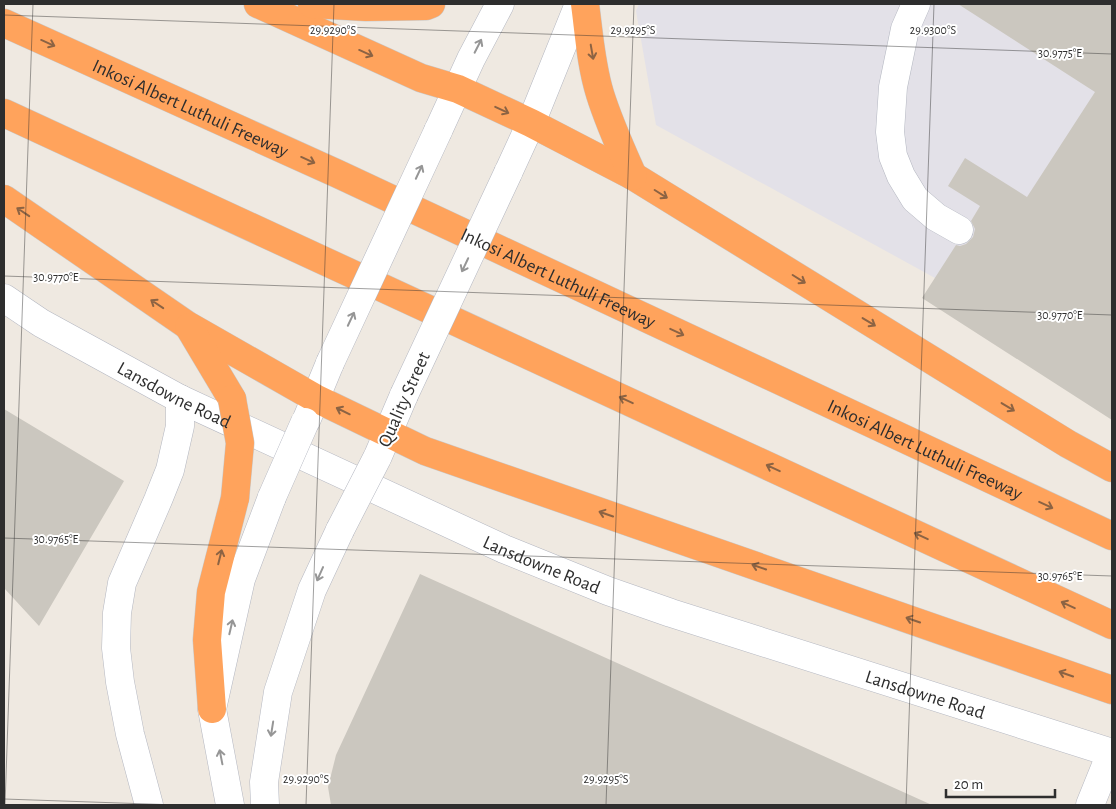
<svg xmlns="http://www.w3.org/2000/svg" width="1116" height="809" viewBox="0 0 1116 809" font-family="'Alegreya Sans',sans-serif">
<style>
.industrial{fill:#e3e1e8}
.building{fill:#cbc7bf}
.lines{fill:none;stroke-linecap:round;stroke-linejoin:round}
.minor-casing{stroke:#b4b7c1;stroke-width:29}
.highway-casing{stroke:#c9c9c9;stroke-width:29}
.minor{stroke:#fff;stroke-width:28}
.highway{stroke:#ffa35c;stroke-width:28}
.minor-bridge-casing{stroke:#b4b7c1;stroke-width:29;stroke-linecap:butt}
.highway-bridge-casing{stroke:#c9c9c9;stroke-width:29;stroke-linecap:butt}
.minor-bridge{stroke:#fff;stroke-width:28}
.highway-bridge{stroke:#ffa35c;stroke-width:28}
.oneway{stroke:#8c6343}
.oneway2{stroke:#969696}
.ticks{fill:none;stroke:#2e2e2e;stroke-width:1;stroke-opacity:0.45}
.labels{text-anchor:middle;stroke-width:4;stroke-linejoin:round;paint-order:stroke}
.street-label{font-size:19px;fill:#2e2e2e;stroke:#fff}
.ticks-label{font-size:12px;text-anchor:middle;fill:#2e2e2e;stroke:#fff;stroke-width:4;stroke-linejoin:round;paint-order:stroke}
</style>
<rect width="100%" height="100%" fill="#efe9e1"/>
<!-- industrial -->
<path class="industrial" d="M639 4H1112V375L656 125 636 11Z"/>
<!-- building -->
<path class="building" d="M958 4H1112V420L922 298 956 245 960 246 966 244 973 237 975 229 971 221 980 206 948 186 965 158 1027 197 1095 92Z
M4 409 124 481 39 626 4 588Z
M420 574 932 805H331L328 787 336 755Z"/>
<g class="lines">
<defs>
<g id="minor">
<path d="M916 4 905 29 893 87 890 132 893 156 901 176 915 199 936 217 959 230"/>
<path d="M438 131 471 59 500 4"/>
<path d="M508 173 531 123 579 4"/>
<path id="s1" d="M4 298 41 323 180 399 504 549 608 591 671 613 1112 753"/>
<path d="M306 421 330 363"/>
<path d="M378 456 404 395"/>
<path d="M149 805 130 734 120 682 116 648 117 613 122 583 158 500 170 470 180 426V399"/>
<path d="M230 805 212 709 241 579 272 497"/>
<path d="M265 805 264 782 278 692 312 590 340 530"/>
<path d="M1090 805 1111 753"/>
</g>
<g id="highway">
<path d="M258 4 421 78 458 89 531 123 633 176 1068 444 1112 468"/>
<path d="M312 4 366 7 426 6 431 4"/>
<path d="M585 4C589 34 591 65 600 94 609 123 621 149 633 176"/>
<path id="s2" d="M4 23 338 174 1112 536"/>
<path d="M4 113 1112 625"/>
<path d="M4 199 187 325 315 398 425 451 1112 690"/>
<path d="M189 327 232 399"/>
<path d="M212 709 207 640 211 592 235 498"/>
</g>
</defs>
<!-- minor casing -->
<use href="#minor" class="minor-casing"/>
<!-- highway casing -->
<use href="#highway" class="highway-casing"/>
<!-- minor -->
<use href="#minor" class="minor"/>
<!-- highway -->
<use href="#highway" class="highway"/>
<defs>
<path id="minor-bridge" d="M330 363 438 131
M404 395 508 173
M272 497 305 422
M340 530 377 458"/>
<path id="highway-bridge" d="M232 399 240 443 235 498"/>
</defs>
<!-- minor-bridge casing -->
<use href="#minor-bridge" class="minor-bridge-casing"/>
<!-- highway-bridge casing -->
<use href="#highway-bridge" class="highway-bridge-casing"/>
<!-- minor-bridge -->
<use href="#minor-bridge" class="minor-bridge"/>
<!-- highway-bridge -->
<use href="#highway-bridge" class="highway-bridge"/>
</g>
<!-- one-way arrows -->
<defs><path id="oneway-shaft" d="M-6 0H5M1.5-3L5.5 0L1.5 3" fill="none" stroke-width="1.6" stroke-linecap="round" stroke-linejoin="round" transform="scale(1.25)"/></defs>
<g class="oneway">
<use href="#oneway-shaft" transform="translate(48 43) rotate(24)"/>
<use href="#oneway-shaft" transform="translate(592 52) rotate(80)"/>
<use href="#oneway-shaft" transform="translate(366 53) rotate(24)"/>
<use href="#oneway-shaft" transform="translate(502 110) rotate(25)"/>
<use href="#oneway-shaft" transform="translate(308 160) rotate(24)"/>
<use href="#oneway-shaft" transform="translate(661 194) rotate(32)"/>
<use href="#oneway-shaft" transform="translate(23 212) rotate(-146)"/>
<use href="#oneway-shaft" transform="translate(799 279) rotate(32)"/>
<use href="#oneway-shaft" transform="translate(157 304) rotate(-146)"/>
<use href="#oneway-shaft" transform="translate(869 322) rotate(31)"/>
<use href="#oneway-shaft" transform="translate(677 332) rotate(25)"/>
<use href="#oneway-shaft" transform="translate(626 400) rotate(-155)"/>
<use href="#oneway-shaft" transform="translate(1008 407) rotate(31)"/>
<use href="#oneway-shaft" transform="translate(343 411) rotate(-154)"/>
<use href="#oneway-shaft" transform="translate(773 468) rotate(-155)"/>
<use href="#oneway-shaft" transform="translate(1046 505) rotate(25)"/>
<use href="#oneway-shaft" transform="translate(606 514) rotate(-161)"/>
<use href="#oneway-shaft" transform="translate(921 536) rotate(-155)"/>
<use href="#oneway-shaft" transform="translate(220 557) rotate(-76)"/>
<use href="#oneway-shaft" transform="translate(759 567) rotate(-161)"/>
<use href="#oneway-shaft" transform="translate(1068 605) rotate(-155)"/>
<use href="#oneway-shaft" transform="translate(913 620) rotate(-161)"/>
<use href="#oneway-shaft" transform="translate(1066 674) rotate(-161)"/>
</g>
<g class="oneway2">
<use href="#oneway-shaft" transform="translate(478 46) rotate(-63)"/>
<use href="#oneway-shaft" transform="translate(419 172) rotate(-65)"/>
<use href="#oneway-shaft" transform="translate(465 265) rotate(115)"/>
<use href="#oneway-shaft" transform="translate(351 319) rotate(-65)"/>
<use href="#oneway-shaft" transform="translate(320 574) rotate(114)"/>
<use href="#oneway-shaft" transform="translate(231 627) rotate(-77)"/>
<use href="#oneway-shaft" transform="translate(272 729) rotate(99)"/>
<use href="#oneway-shaft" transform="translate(221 757) rotate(-101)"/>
</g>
<!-- ticks -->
<path class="ticks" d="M4 15 1112 54M4 276 1112 315M4 538 1112 576M4 799 178 805M5 805 33 4M306 805 334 4M606 805 634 4M906 805 934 4"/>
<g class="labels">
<!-- street labels -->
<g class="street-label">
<text dy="7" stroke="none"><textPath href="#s2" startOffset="205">Inkosi Albert Luthuli Freeway</textPath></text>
<text dy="7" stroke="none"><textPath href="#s2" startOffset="610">Inkosi Albert Luthuli Freeway</textPath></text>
<text dy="7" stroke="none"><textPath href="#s1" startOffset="196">Lansdowne Road</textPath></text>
<text transform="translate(403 399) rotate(-66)" y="7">Quality Street</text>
<text dy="7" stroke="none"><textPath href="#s2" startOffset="1015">Inkosi Albert Luthuli Freeway</textPath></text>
<text dy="7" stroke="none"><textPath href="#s1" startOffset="601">Lansdowne Road</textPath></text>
<text dy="7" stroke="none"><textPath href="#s1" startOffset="1006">Lansdowne Road</textPath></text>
</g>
</g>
<g class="ticks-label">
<text x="333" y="34">29.9290°S</text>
<text x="633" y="34">29.9295°S</text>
<text x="933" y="34">29.9300°S</text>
<text x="1060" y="57">30.9775°E</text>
<text x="56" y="281">30.9770°E</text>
<text x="1060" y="319">30.9770°E</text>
<text x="56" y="543">30.9765°E</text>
<text x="1060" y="580">30.9765°E</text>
<text x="306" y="783">29.9290°S</text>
<text x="606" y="783">29.9295°S</text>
</g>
<!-- border -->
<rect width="1116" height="809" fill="none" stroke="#2e2e2e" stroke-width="10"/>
<!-- scale -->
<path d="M946 789v8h109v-8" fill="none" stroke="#2e2e2e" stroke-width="2.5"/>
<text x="954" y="789" font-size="15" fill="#2e2e2e" stroke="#ffffff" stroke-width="4" paint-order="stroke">20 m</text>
</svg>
